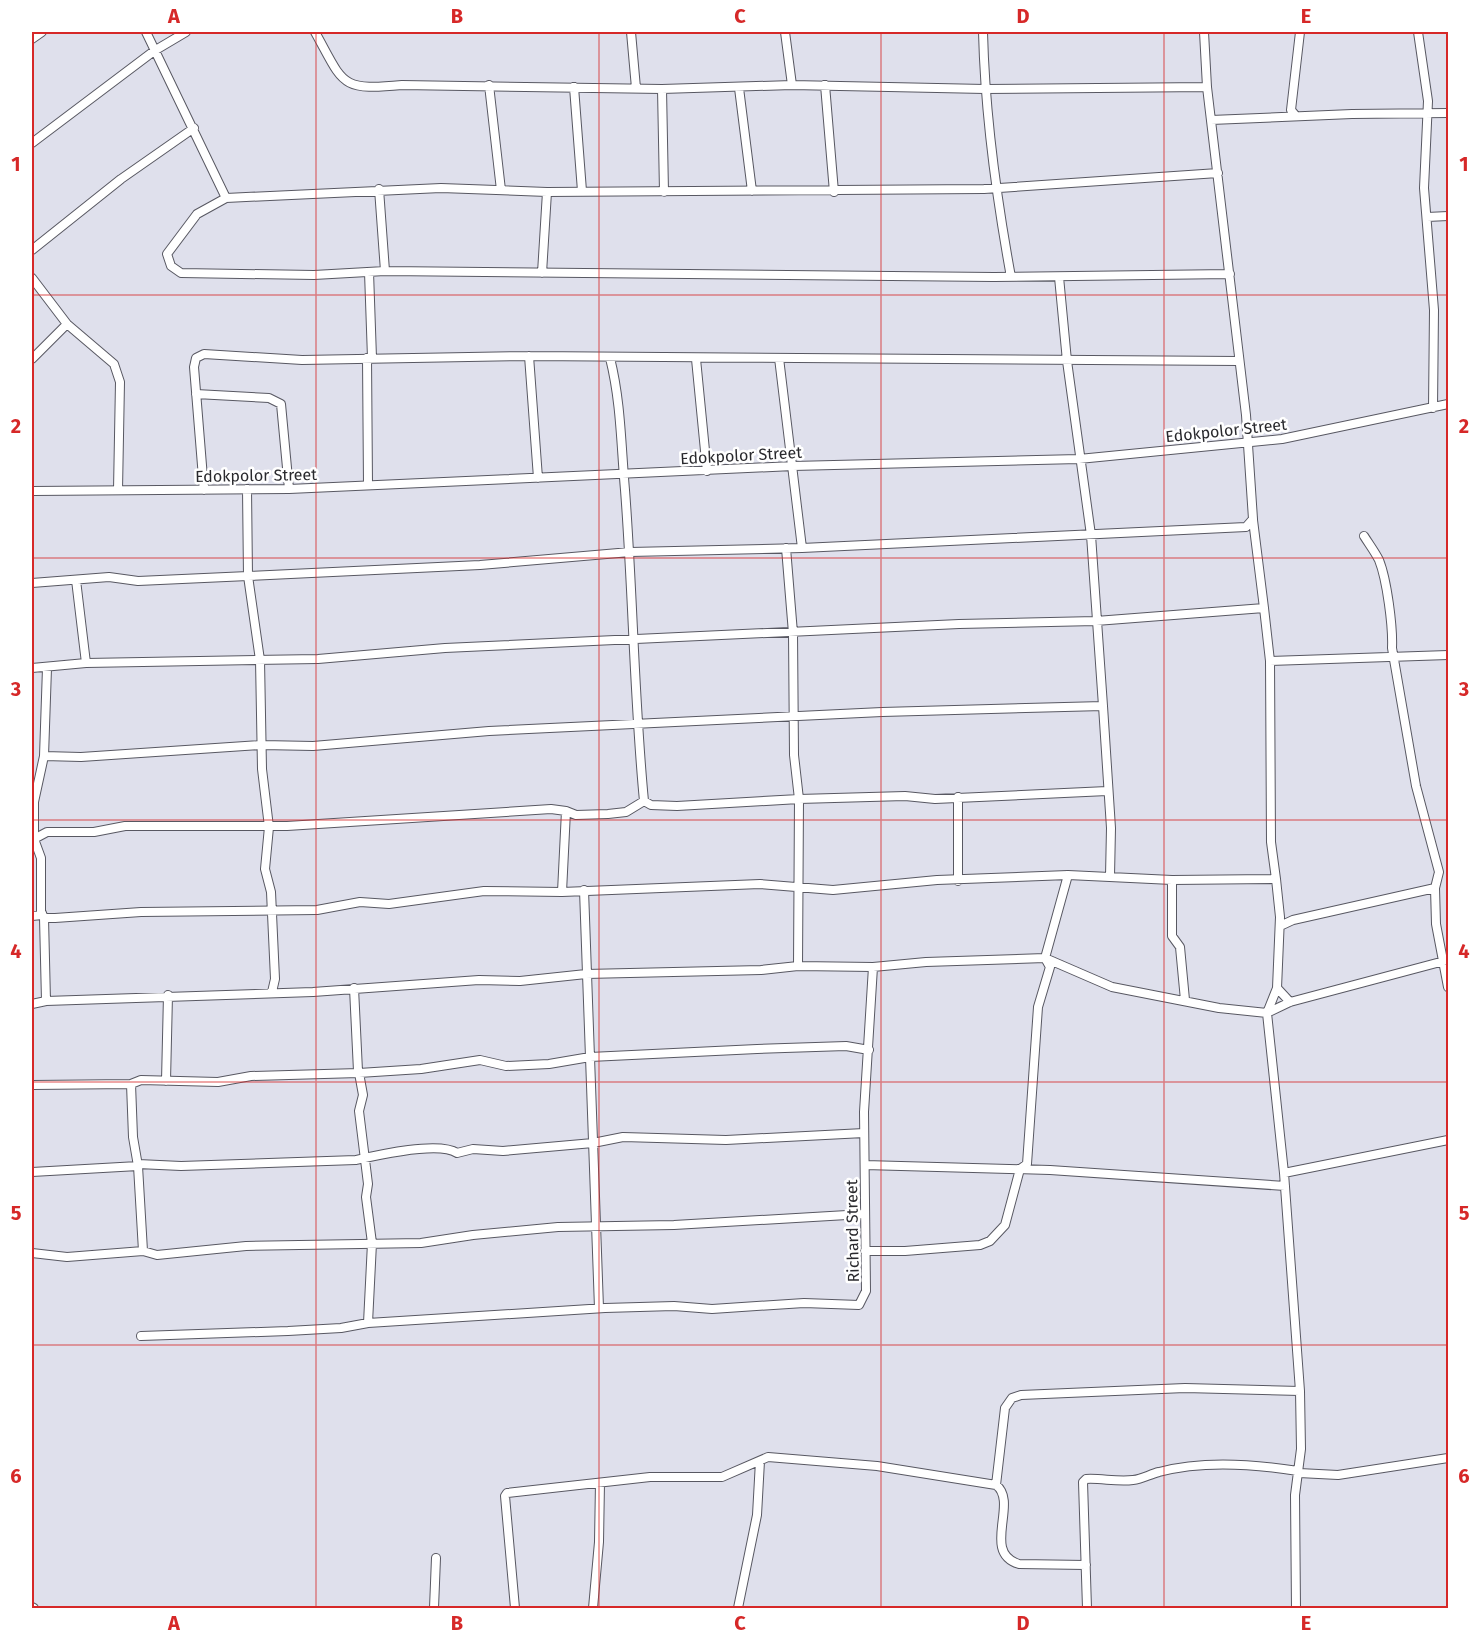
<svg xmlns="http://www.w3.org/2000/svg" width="1480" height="1640" viewBox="0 0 1480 1640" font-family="'Fira Sans',sans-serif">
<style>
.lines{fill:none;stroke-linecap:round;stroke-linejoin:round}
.minor-casing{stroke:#585862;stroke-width:10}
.minor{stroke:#fff;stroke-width:8}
.grid{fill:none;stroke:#d62828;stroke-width:1.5;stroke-opacity:0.55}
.labels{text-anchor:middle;stroke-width:5;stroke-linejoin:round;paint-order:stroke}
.street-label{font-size:16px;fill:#29292d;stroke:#fff}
.neatline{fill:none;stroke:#d62828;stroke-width:2}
.grid-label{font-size:20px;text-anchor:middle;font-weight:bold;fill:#d62828}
</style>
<rect width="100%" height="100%" fill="#dfe0ec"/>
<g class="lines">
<defs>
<path id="minor" d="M146 32 226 198 197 214 167 254 171 266 181 273 314 275 385 271 994 277 1230 274
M315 32C344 84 339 91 402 85L662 89 792 85 985 89 1207 87
M631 32 636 88
M785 32 792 85
M983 32C985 115 996 195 1011 277
M1418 32 1428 101 1424 188 1434 310 1433 408
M32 39 42 32
M489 85 501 190
M825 85 834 192
M574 87 582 191
M739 88 752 191
M662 89 664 192
M1296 116 1291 110 1300 32
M1211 120 1352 114 1448 113
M32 143 154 51 186 32
M379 189 385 271
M226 198 441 188 547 192 984 189 1218 173
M1427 217 1448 216
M32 250 121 179 194 128
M369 272 372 358
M542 273 547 192
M32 278 67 324 114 364 120 382 118 490
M529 356 538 478
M367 358 368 485
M610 358C621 402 621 445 625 490 633 594 634 698 644 801
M779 358 802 548
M32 359 67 324
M696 359 707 471
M196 394 269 398 281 404 289 489
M247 489 248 576 260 660 262 769 269 827 265 869 271 892 275 979 272 992
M204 490 194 367 196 358 204 354 302 360 529 356 1239 361
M32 491 289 489 793 466 1079 459 1282 439 1448 404
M1364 536C1369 544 1375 552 1379 560 1387 580 1393 627 1392 648L1416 786 1439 872 1435 888 1436 924 1448 987
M786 548 793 633 794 755 799 799 905 796 935 799 1107 791
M76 580 86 663
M32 583 109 577 138 581 248 576 480 565 630 552 802 548 1246 527 1253 519 1246 415 1207 87 1204 32
M1270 661 1448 655
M32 668 86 663 318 659 445 648 959 624 1096 621 1264 608 1253 520
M47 668 44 756 81 757 261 745
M1103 706 1111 828 1110 876
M262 745 313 746 489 731 882 712 1103 706 1091 535 1067 361 1059 277
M44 756 34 802V839L47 832H94L125 826H287L551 809 566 811 576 815 608 814 626 812 644 801 651 805 677 806 799 799 798 966 761 970 586 974 520 981 479 980 313 992 46 1001 44 918
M32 839H34L41 858V911L44 918H55L141 912 317 910 360 902 389 904 484 891 562 892 760 884 833 890 937 880 1068 875 1172 880 1276 879 1271 842 1270 661 1264 608
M1276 879 1280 917 1277 988 1290 1002
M1172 880V936L1180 947 1185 1000
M958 881V797
M584 890 599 1308
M562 892 566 811
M32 916 42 915
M1280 926 1293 920 1435 888
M798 966 873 967 926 962 1045 958 1112 987 1219 1008 1267 1013 1290 1002 1448 960
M354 988 358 1071
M1277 988 1267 1013 1284 1173 1300 1391 1301 1449 1295 1495 1296 1608
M32 1004 46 1001
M359 1073 363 1095 359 1111 368 1184 366 1197 372 1243 368 1323
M166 1081 168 995
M32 1085 131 1084 141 1080 218 1082 251 1076 359 1073 421 1069 480 1060 506 1066 549 1064 590 1057 757 1049 846 1046 869 1050
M138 1164 181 1166 356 1160C378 1155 439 1141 457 1153L473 1149 503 1151 593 1143 623 1137 726 1140 864 1133
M865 1165 1050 1170 1285 1186
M32 1172 138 1166 133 1137 131 1084
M1284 1173 1448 1140
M143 1251 157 1255 246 1246 421 1243 473 1235 558 1227 674 1225 864 1214
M865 1251H905L980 1245 990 1241 1005 1225 1020 1169 1027 1164 1038 1007 1050 967 1045 958 1068 875
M32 1253 67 1257 143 1251 138 1166
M141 1336 288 1331 341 1328 368 1323 605 1308 674 1306 712 1309 804 1303 859 1305 866 1291 864 1112 873 967
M1299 1473 1338 1475 1448 1458
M996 1485 1005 1408 1012 1398 1021 1395 1185 1388 1300 1391
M32 1607 34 1608
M434 1608 436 1558
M515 1608 505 1496 507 1493 650 1477H722L768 1457 877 1466 996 1485C1019 1502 981 1553 1019 1564L1086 1565
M593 1608 599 1542 600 1483
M738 1608 757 1515 760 1461
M1087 1608 1083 1482 1086 1479C1101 1478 1117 1482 1133 1480 1143 1479 1150 1474 1159 1472 1203 1460 1254 1464 1298 1471"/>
</defs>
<!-- minor casing -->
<use href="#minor" class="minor-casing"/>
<!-- minor -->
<use href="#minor" class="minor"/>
</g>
<!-- grid -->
<path class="grid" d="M316 32V1608M599 32V1608M881 32V1608M1164 32V1608M32 295H1448M32 558H1448M32 820H1448M32 1082H1448M32 1345H1448"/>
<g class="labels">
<!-- street labels -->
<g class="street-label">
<text transform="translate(1226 430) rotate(-6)" y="6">Edokpolor Street</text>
<text transform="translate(741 455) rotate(-3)" y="6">Edokpolor Street</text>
<text transform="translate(256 475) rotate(-1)" y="6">Edokpolor Street</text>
<text transform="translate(852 1231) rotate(-91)" y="6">Richard Street</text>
</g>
</g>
<!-- border -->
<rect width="1480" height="1640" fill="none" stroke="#ffffff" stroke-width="66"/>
<rect x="33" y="33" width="1414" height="1574" class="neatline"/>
<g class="grid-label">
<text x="174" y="23">A</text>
<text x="457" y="23">B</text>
<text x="740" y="23">C</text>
<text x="1023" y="23">D</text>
<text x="1306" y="23">E</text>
<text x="16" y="171">1</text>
<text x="1464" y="171">1</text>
<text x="16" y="433">2</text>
<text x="1464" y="433">2</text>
<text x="16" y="696">3</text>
<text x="1464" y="696">3</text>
<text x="16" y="958">4</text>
<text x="1464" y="958">4</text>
<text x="16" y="1220">5</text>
<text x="1464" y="1220">5</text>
<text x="16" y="1483">6</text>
<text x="1464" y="1483">6</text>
<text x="174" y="1630">A</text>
<text x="457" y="1630">B</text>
<text x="740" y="1630">C</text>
<text x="1023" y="1630">D</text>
<text x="1306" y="1630">E</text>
</g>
</svg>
